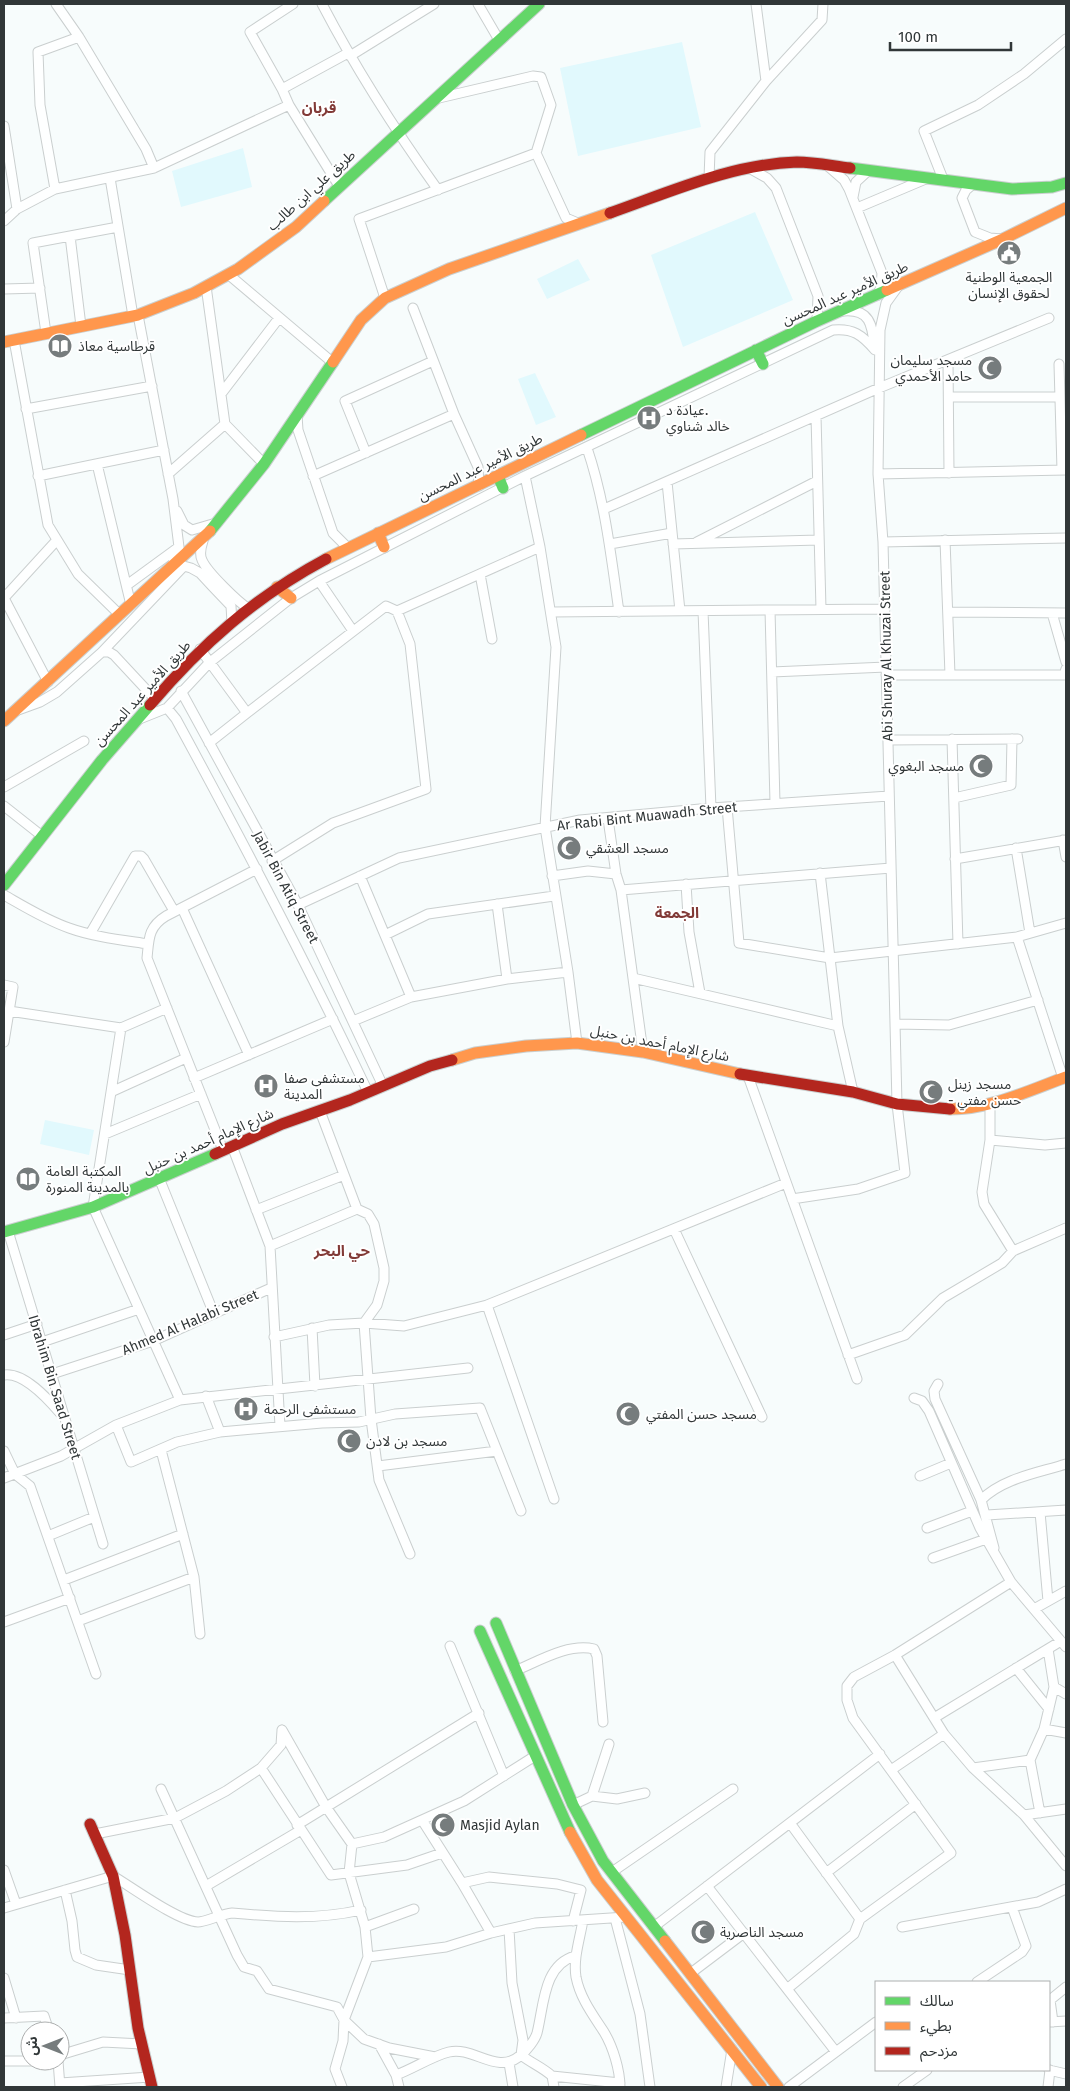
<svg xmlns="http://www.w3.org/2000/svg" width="1070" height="2091" viewBox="0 0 1070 2091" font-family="'Fira Sans','Noto Sans Arabic',sans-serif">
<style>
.green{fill:#e1f9fd}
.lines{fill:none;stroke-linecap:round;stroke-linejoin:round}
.street-casing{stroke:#cacfcf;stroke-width:11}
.fast-casing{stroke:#cacfcf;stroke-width:13}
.slow-casing{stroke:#cacfcf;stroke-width:13}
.jam-casing{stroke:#cacfcf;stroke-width:13}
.street{stroke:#feffff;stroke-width:9}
.fast{stroke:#63d668;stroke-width:11}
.slow{stroke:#ff974d;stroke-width:11}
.jam{stroke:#b3261e;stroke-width:11}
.labels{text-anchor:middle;stroke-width:4;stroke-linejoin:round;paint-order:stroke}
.street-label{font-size:14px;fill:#313738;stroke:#fff}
.poi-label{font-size:14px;fill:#313738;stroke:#fff;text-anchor:start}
.neighbourhood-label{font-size:15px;font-weight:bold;fill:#823a37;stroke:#fff}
</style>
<rect width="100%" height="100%" fill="#f7fcfc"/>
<!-- green -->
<path class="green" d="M682 42 701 127 578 156 560 68Z
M243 148 252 187 181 207 172 171Z
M755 212 793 300 683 347 651 255Z
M578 259 590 280 547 299 537 279Z
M535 373 556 417 536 425 518 379Z
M45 1120 94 1130 89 1155 40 1144Z"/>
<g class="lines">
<defs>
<path id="street" d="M56 4 79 37 146 149 154 168
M322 4C356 69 395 130 438 190
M478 4 499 40
M350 56 434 4
M766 81 822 20 823 4
M282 89 250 32 293 4
M439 98 533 76 541 77 551 105 536 153 566 218 580 224
M289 105 339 186
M4 126 17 209
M828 166 844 180 849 189 882 273 881 286 878 295
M749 168 767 178 776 188 818 296 817 321
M110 178 133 316
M709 178 710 152 766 81 756 4
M943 179 924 131 978 105 1024 74 1066 39
M973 184 966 190 962 198 975 232 990 238 1002 239
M55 189 40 105 38 52 79 37
M853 197 856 182 869 170
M857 208 928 178
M4 221 17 209 55 189 154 168 289 105 282 89 348 53
M70 236 81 326
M882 273 891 280 903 283
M228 274 332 362
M206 286 225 424 264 464
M4 289 40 288
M385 298 359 219 536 153
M413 308 454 414 478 467 479 486
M844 311C872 309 872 327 875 350
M138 315 173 499 179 547 172 566
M46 333 33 243 118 227
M14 340 48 525 78 574 120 615
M948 360 949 473
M1059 364 1062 470
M221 394 279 318
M949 397H1060
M26 409 152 386
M297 415 298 430 333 533 347 547
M816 416 821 609
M587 448C605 501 611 556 619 612
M366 453 345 401 433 361
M97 464 131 605
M168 474 225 424
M878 474 1066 470
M38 476 164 450
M313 476 454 414
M525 476 540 547 556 647 545 827 568 972 577 1043
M667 482 680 611
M604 509 879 388 1049 318
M177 511 184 525 192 530 216 523
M945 540 950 675
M203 541C201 547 199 554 202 560 207 572 238 602 249 609
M697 542 817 481
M883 542 1066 538
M610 544 672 533
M673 544 819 540
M180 565 191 568 200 573 212 586 231 606 232 623
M480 574 492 639
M319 581 353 631
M127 585 179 547
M4 598 48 682
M4 598 57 540
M770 610 775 803
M397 611 540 547
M703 611 711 808
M551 612 885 609
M949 612 1066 613
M1052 613 1066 662
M200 649 247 713 209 743
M102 652 184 566
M772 672 886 667
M886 675H1064L1066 669
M181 691 298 905 383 1086
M167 708 176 719C243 842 308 966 368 1092
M18 710 40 702 57 692 102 652H109L114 655 154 698
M247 713 386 606 397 611 410 644 426 789 333 823 272 861
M137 720 167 708 209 663 291 598 319 581 525 476 833 330C853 328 862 335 875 350
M952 739 958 944
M888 740 1018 739
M4 787 84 741
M954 798 1011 785 1012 739
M4 806 42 836
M727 807 739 943 830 958 1017 937 1066 923
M608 819 616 874 621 890 643 1052
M1063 840 1066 857
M1016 848 1030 933
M955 859 1066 840
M820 873 838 1026 853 1092
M360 876 411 997
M552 876 588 871 616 874
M686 884 689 932 700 993
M621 890 891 868
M4 895C25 907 46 920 69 928 94 937 122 940 148 944
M497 904 507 979
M298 905 399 858 580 820 711 808 889 796
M182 908 249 1055
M90 934 135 856H141L144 859 174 911
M385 935 428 914 554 896
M1017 937 1063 1078
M633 978 838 1026
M4 985 13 987 4 1042
M9 1011 121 1028 167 1008
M353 1021 411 997 507 979 568 972
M895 1024 949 1025 1038 1000
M121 1028 93 1207 180 1400
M748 1076 857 1379
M194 1078 333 1019
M111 1092 186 1058
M990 1105V1140L982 1192 984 1204 1013 1251
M320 1111 357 1209 368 1214 374 1224 384 1268V1281L377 1305 364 1323 371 1419 379 1480 410 1554
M105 1134 201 1094
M990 1140 1045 1145 1066 1143
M232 1146 270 1246 280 1426
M223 1150 147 958C149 939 148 927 166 916L257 869
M159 1178 214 1314
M792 1199 858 1189 905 1173 897 1104 883 542 878 474 880 330 886 303 899 285
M256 1210 344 1175
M674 1229 762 1417
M8 1231C40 1335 71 1440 103 1544
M270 1246 357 1209
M487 1305 554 1499
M312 1328 315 1386
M4 1335 37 1324
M274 1337 329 1325 364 1323 404 1326 487 1305 786 1183
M42 1342 139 1309
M848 1355 905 1335 943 1298 1002 1263 1013 1251 1066 1228
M52 1374 153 1341 271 1288
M4 1375C24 1372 48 1399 60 1413
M938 1384 934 1391 935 1399 981 1500 994 1548
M206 1396 220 1432
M914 1398 922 1401 929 1411 980 1528 1011 1582 1066 1647
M116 1425 131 1462 177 1442 220 1432 322 1423 359 1422 395 1414 480 1408 521 1511
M161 1450 194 1577 200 1634
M4 1451 15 1474 30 1486 96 1674
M378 1466 497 1451
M920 1476 951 1463
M4 1478 61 1456 116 1425 180 1400 468 1368
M981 1500C1003 1478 1038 1473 1066 1464
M1040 1512 1048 1601
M987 1515 1066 1510
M927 1528 972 1511
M48 1536 94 1517
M933 1558 986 1539
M64 1580 183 1534
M1034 1609 1066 1591
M78 1621 194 1577
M4 1622 70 1598
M450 1646 504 1776
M895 1655 944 1734 973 1768 1024 1815 1066 1866
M1016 1668 1049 1709
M515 1671C539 1661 568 1643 594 1649L597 1656 603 1722
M1054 1687 1066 1694
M934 1718 1061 1641
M1044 1729 1066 1733
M282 1730 326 1807 352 1844 349 1873 365 1927 368 1957 344 2020 364 2039 389 2048 435 2057
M261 1768 331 1875 407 1865 442 1853
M973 1768 1030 1760
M891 1770 944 1734
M161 1789 237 1955 244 1967 257 1971 269 1989 337 2007 344 2020 343 2041 335 2069 342 2087
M592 1796 617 1799 645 1793
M573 1805 592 1796 609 1744
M1040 1813 1030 1760 1044 1729 1054 1687 1048 1649
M1024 1815 1066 1809
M422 1820 462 1883 491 1933
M297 1825 479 1713
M95 1834 175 1818 226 1791 261 1768 281 1745 282 1730
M352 1844 384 1837 464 1801 535 1756
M4 1870 16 1904
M612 1872 733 1789
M826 1873 916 1804
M462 1883 489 1877 557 1884 581 1890 573 1921
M206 1886 301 1830
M707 1886 836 2052
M65 1890 72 1921 75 1950 77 1957 96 1965 130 1970
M4 1908 113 1876C133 1888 178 1921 198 1922 205 1922 222 1914 232 1913 276 1917 317 1920 361 1910
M615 1918 640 2014 650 2087
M860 1919 951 1853 853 1718 847 1700V1686L854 1677 895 1655 1011 1582
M583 1920C580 1939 573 1958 576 1977 580 1998 593 2015 604 2032 613 2047 620 2070 620 2087
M655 1926 880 1754
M365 1927 414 1909
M902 1927 1038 1902 1066 1889
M509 1929 512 1983 523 2040 521 2055C531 2063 542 2067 552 2076L554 2087
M368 1957 446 1947 491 1933 535 1923 626 1917
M691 1973 744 1933
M4 1978 16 2018
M977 1982 1022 1952 1026 1946 1012 1907
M787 1989 854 1934 860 1919 790 1823
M4 2018 44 2016 49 2031
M1049 2022 1066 2021
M1053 2022 1050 2000 1066 1987
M379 2044 396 2075 399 2087
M60 2055 103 2042 142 2044
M4 2061H30
M58 2061 60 2087
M509 2063 513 2087
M1049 2070 1066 2074
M396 2075C413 2069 432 2056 449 2052 474 2046 497 2076 521 2055 527 2050 535 2040 537 2033 544 2006 543 1965 575 1956
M552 2076 620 2083
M60 2083 150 2077
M726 2087 732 2049
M789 2087 876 2022
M903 2087 927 2070
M1048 2087 1050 2070"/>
<path id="fast" d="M850 168 1012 189 1052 187 1066 183
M324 201 539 4
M756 350 763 364
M581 435 817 321 887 290
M498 476 503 488
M210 531 264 464 333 362
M4 885 102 760 150 705
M4 1232 93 1207 215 1154
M496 1623 573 1805 603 1861 665 1941
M480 1631 570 1832"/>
<path id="slow" d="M887 290 1003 239 1066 208
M4 342 138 315 194 293 238 269 296 227 324 201
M333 362 361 320 385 298 449 269 610 213
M378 533 384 547
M326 559 581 435
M277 587 291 598
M4 721 210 531
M452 1060 475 1053 526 1046 577 1043 643 1052 740 1074
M950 1109C991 1109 1028 1091 1066 1077
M570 1832 597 1880 761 2087
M665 1941 778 2087"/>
<path id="jam" d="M610 213C670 192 732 164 797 162 814 162 833 166 850 168
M150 705C202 644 255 597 326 559
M740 1074 853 1092 897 1104 950 1109
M215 1154 282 1124 350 1100 430 1066 452 1060
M90 1824 113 1876 125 1935 138 2028 152 2087"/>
</defs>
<!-- street casing -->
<use href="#street" class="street-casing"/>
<!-- fast casing -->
<use href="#fast" class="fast-casing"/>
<!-- slow casing -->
<use href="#slow" class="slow-casing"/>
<!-- jam casing -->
<use href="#jam" class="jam-casing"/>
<!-- street -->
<use href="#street" class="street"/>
<!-- fast -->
<use href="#fast" class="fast"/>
<!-- slow -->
<use href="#slow" class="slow"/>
<!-- jam -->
<use href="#jam" class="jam"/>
</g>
<!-- icons -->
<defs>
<symbol id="civic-disc" viewBox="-11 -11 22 22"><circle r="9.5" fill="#767c7d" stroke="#fff"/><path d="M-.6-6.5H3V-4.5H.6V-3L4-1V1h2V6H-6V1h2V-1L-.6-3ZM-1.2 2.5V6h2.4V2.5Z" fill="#fff"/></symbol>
<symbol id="library-disc" viewBox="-11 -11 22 22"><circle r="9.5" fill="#767c7d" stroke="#fff"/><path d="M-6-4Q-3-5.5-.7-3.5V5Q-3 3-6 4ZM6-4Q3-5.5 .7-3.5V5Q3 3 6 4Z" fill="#fff"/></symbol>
<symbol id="mosque-disc" viewBox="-11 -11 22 22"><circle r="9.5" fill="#767c7d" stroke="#fff"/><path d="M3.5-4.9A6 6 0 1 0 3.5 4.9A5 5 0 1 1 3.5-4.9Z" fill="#fff"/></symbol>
<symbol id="hospital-disc" viewBox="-11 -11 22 22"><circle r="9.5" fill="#767c7d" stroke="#fff"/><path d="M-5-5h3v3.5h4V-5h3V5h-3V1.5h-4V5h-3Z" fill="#fff"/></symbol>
</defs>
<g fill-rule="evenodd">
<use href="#civic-disc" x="995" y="239" width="28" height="28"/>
<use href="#library-disc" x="46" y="332" width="28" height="28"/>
<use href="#mosque-disc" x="976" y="354" width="28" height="28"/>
<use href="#hospital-disc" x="635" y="404" width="28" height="28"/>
<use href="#mosque-disc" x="967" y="752" width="28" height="28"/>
<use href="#mosque-disc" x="555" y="834" width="28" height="28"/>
<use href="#hospital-disc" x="252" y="1072" width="28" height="28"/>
<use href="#mosque-disc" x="917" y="1078" width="28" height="28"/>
<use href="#library-disc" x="14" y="1165" width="28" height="28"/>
<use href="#hospital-disc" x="232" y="1395" width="28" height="28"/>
<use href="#mosque-disc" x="614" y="1400" width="28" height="28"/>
<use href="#mosque-disc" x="335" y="1427" width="28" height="28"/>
<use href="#mosque-disc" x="429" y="1811" width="28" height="28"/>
<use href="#mosque-disc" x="689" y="1918" width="28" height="28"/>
</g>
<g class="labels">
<!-- street labels -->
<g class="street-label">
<text transform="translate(311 190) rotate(-42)" y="5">طريق علي ابن طالب</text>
<text transform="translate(845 293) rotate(-24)" y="5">طريق الأمير عبد المحسن</text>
<text transform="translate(480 467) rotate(-26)" y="5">طريق الأمير عبد المحسن</text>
<text transform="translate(886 656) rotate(-91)" y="5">Abi Shuray Al Khuzai Street</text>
<text transform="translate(142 693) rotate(-48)" y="5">طريق الأمير عبد المحسن</text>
<text transform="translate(647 816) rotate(-6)" y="5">Ar Rabi Bint Muawadh Street</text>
<text transform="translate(286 887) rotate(62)" y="5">Jabir Bin Atiq Street</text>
<text transform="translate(660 1043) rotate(11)" y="5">شارع الإمام أحمد بن حنبل</text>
<text transform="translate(208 1141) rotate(-24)" y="5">شارع الإمام أحمد بن حنبل</text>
<text transform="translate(190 1322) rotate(-23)" y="5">Ahmed Al Halabi Street</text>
<text transform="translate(55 1387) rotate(73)" y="5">Ibrahim Bin Saad Street</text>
</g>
<!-- poi labels -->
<g class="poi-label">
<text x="1009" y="282" text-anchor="middle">الجمعية الوطنية<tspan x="1009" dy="16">لحقوق الإنسان</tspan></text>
<text x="78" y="351">قرطاسية معاذ</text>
<text x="972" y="365" text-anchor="end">مسجد سليمان<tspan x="972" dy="16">حامد الأحمدي</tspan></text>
<text x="666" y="415">عيادة د.<tspan x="666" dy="16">خالد شناوي</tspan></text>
<text x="964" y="771" text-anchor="end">مسجد البغوي</text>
<text x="586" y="853">مسجد العشقي</text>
<text x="284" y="1083">مستشفی صفا<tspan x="284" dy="16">المدینة</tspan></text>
<text x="948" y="1089">مسجد زينل<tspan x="948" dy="16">- حسن مفتي</tspan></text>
<text x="46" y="1176">المكتبة العامة<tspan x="46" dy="16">بالمدينة المنورة</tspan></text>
<text x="264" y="1414">مستشفى الرحمة</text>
<text x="646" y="1419">مسجد حسن المفتي</text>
<text x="366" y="1446">مسجد بن لادن</text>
<text x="460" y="1830">Masjid Aylan</text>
<text x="720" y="1937">مسجد الناصرية</text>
</g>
<!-- neighbourhood labels -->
<g class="neighbourhood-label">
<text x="319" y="113">قربان</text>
<text x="677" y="918">الجمعة</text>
<text x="342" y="1256">حي البحر</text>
</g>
</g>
<!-- border -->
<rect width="1070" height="2091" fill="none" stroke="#313738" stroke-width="10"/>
<!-- legend -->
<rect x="875" y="1981" width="175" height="90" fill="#ffffff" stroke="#adafaf"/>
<rect x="885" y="1997" width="25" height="8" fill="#63d668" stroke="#adafaf"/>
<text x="920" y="2006" font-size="15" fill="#313738">سالك</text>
<rect x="885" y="2022" width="25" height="8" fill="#ff974d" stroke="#adafaf"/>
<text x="920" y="2031" font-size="15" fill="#313738">بطيء</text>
<rect x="885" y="2047" width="25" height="8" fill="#b3261e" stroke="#adafaf"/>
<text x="920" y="2056" font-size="15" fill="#313738">مزدحم</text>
<!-- north arrow -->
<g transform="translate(45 2046) rotate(270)"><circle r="24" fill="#ffffff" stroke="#adafaf"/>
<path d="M0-4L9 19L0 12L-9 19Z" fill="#767c7d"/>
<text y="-8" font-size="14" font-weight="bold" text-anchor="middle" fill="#313738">ش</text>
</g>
<!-- scale -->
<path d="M890 42v8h121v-8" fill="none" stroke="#313738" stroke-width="2.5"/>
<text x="898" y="42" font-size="15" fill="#313738" stroke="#ffffff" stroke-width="4" paint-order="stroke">100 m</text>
</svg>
